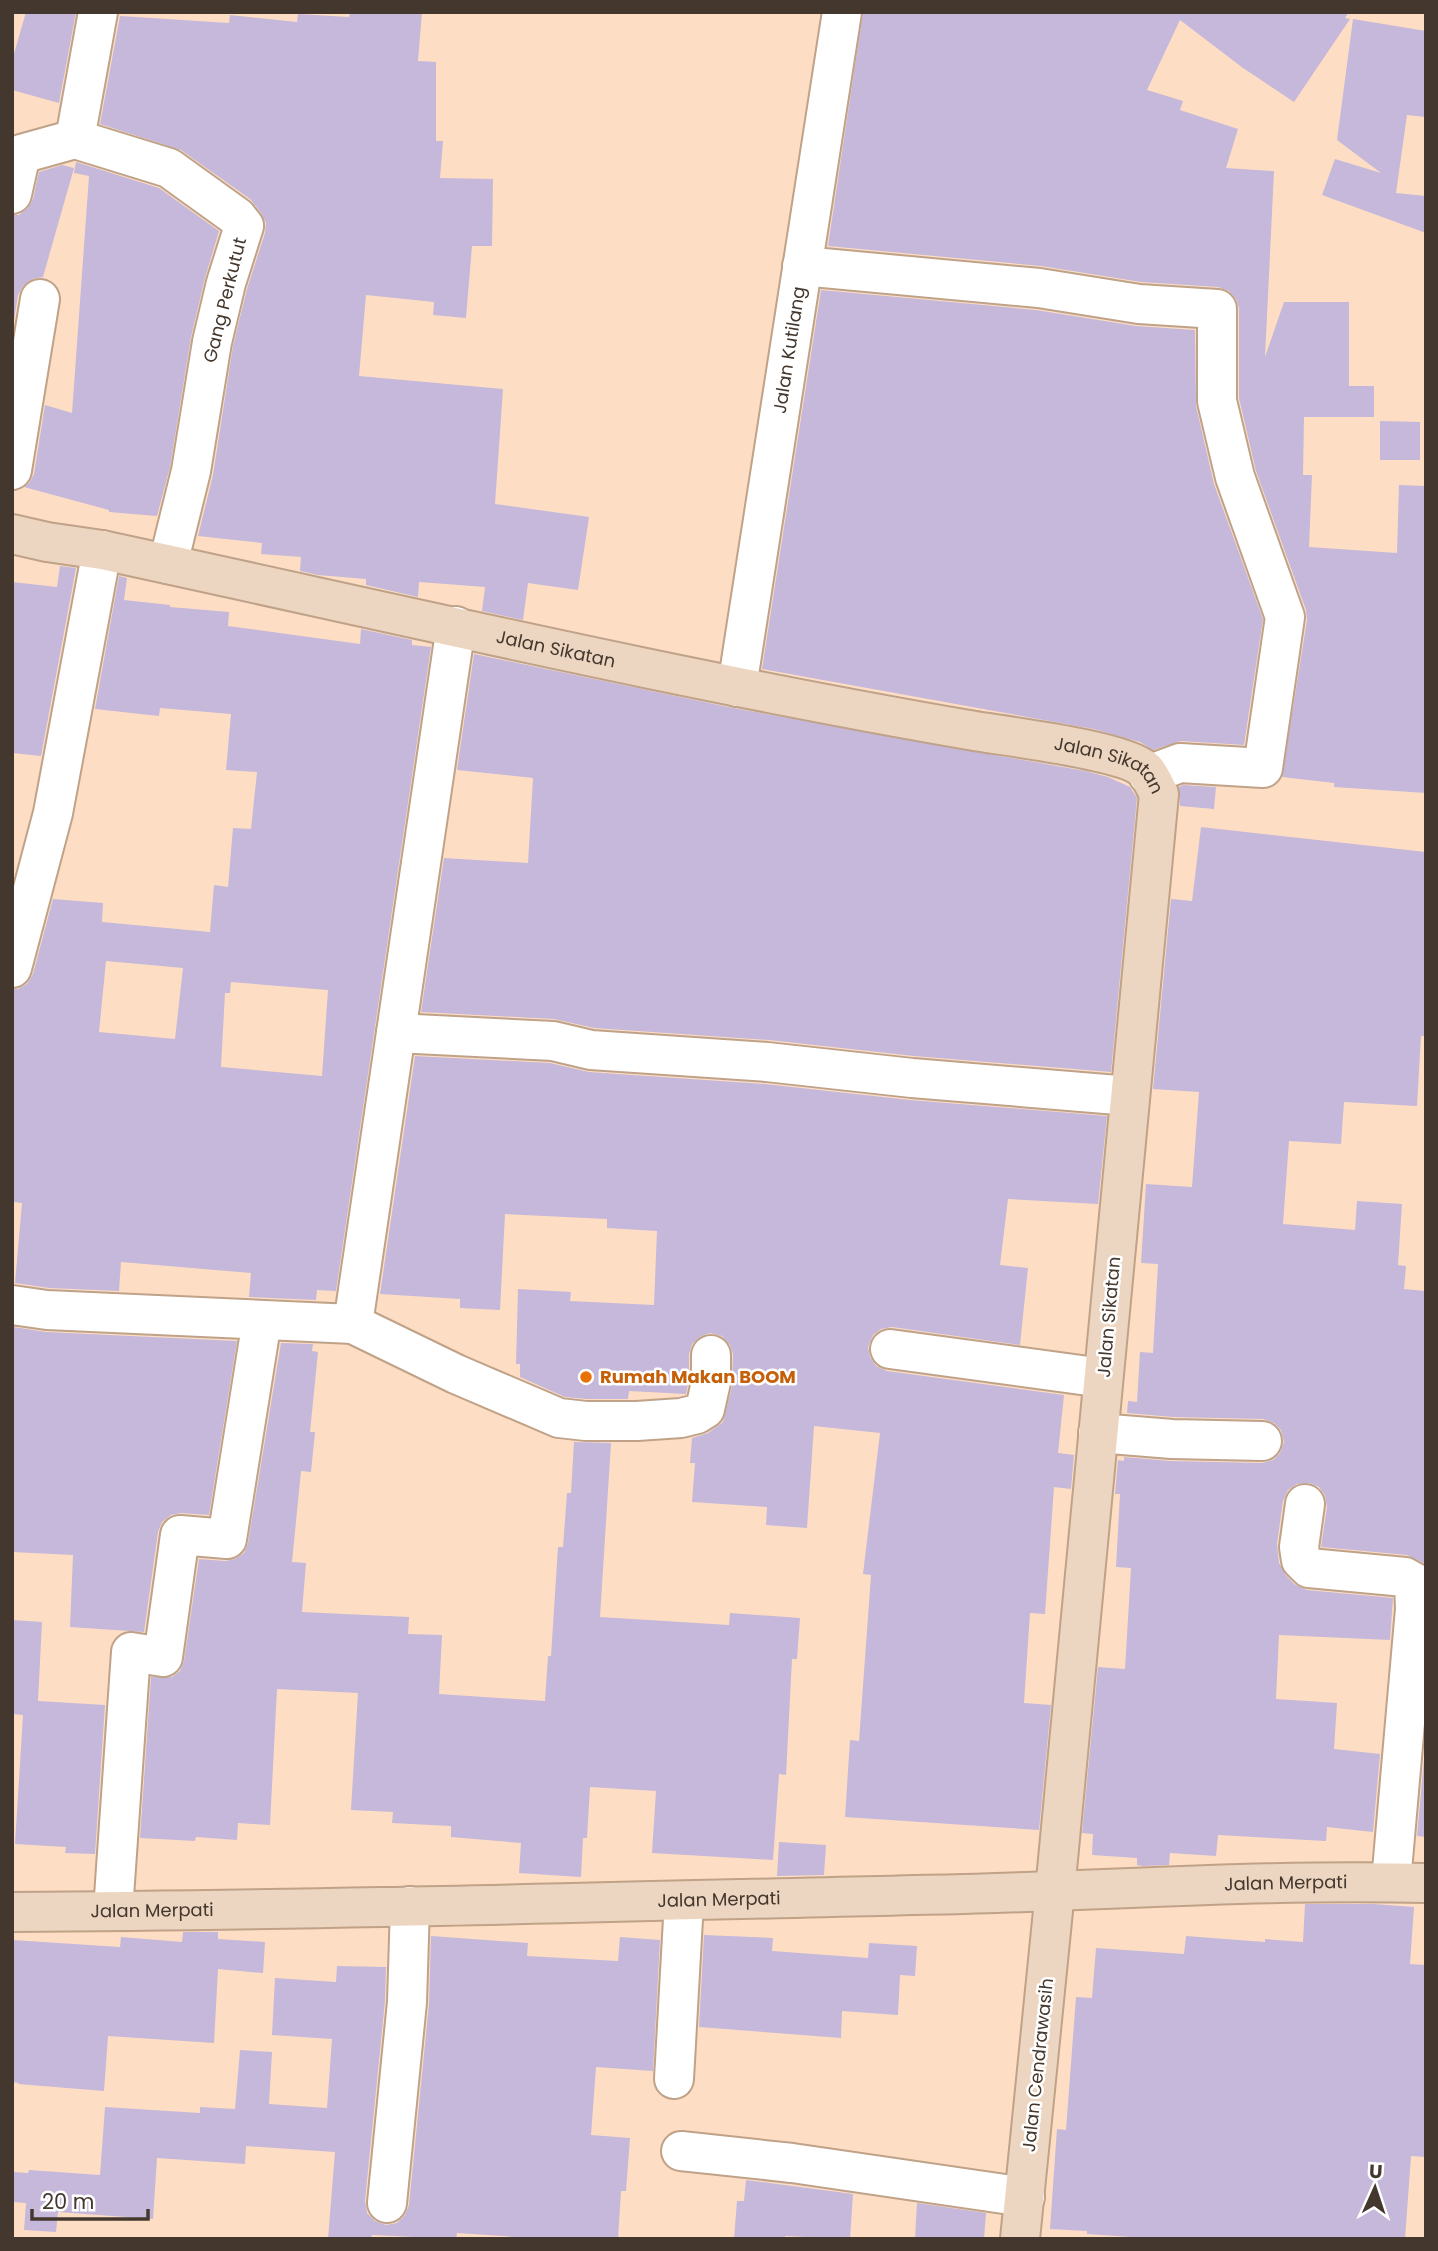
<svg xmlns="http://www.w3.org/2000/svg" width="1438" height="2251" viewBox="0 0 1438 2251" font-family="Poppins,sans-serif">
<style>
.building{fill:#c5b8da;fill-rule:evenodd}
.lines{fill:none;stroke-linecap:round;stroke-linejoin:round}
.street-casing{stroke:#bfa288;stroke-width:42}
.secondary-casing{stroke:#bfa288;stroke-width:42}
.street{stroke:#fff;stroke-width:38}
.secondary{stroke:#edd6c1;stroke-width:38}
.food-dot{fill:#e8710a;stroke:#fff;stroke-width:2.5}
.labels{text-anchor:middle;stroke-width:5;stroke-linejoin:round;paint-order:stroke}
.street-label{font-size:18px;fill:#44372d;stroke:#fff}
.food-label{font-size:18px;font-weight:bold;fill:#c56008;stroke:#fff;text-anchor:start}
</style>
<rect width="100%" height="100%" fill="#fddec4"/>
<!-- building -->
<path class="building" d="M26 12H76L59 103 12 90V61Z
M350 12H422L418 61 436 62V141H443L440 178 493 179 492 246H472L466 318 433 315 434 302 366 295 359 376 503 389 495 504 589 517 578 590 528 583 523 620 482 611 485 587 419 582 418 597 366 585V579L318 575 300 571 301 557 261 554 262 543 198 536 213 475 233 346 247 289 265 233 266 223 261 213 250 199 181 150 100 124 120 16 229 23 230 15 297 22 298 14 349 17Z
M863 12H1349L1345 18 1350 19 1294 102 1243 68 1180 20 1147 90 1183 101 1180 110 1238 129 1226 168 1274 171 1265 357 1284 302H1349V386H1374V417H1304L1303 475H1312L1309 547 1397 553 1399 485 1426 486V793L1334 787V783L1282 777 1307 620 1306 610 1256 471 1239 398V308L1236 299 1229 291 1218 287 1141 282 1041 266 828 246Z
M1353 19 1426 31V117L1407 115 1396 193 1426 196V233L1322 195 1335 159 1381 173 1337 140Z
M76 162 159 188 219 231 205 278 191 337 170 467 157 516 109 512V510L24 487 29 483 34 474 45 405 72 413 89 176 74 173Z
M62 165 74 168 43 277 32 279 23 286 18 295 12 333V215H19L28 208 33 199 39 172Z
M821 290 1036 310 1136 326 1195 330 1196 406 1214 484 1263 619 1244 745 1181 741 1153 750 1140 742 1094 729 762 669Z
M1380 421 1420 422V460H1380Z
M60 566 76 568 41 756 12 753V582L57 587Z
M119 576 127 578 124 600 170 605V607L229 612 228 626 360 644 361 629 412 640V645L431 647 336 1291 317 1290 316 1300 249 1297 251 1273 121 1262 119 1291 49 1288 15 1283 22 1203 12 1202V989H18L27 984 33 974 53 899 103 903 102 922 210 932 214 885 228 887 233 828 251 829 257 772 226 770 231 714 160 708 159 716 95 709ZM106 961 183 968 175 1039 99 1032ZM231 982 328 990 322 1076 221 1067 225 993H230Z
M474 654 733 708 1085 771 1108 777 1130 787 1137 798 1111 1072 914 1056 769 1040 594 1028 554 1019 421 1012 444 858 528 863 533 778 457 770Z
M1183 785 1216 787 1214 809 1180 806 1179 787Z
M1201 827 1426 852V1036H1421L1417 1106 1344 1102 1341 1144 1289 1141 1283 1224 1355 1230 1357 1201 1402 1204 1398 1265 1406 1266 1404 1289 1426 1291V1564L1407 1555 1321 1547 1327 1507 1325 1495 1319 1487 1309 1483 1297 1484 1288 1490 1283 1501 1277 1544 1279 1563 1286 1575 1294 1584 1307 1590 1393 1598 1390 1640 1279 1635 1276 1699 1337 1703 1334 1749 1380 1754 1373 1832 1327 1827 1326 1841 1218 1835 1216 1856 1170 1853 1169 1865 1143 1866 1137 1865V1858L1092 1855 1093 1834 1082 1833 1098 1667 1125 1669 1131 1568 1116 1567 1120 1494H1115L1118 1460 1124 1461V1457L1171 1461 1262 1463 1273 1460 1280 1453 1284 1442 1281 1430 1274 1423 1263 1419 1173 1417 1127 1413 1128 1401 1137 1402 1140 1352 1153 1353 1158 1264 1141 1263 1146 1184 1192 1187 1199 1092 1153 1089 1171 899 1192 901Z
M415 1056 550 1063 589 1072 765 1084 910 1100 1107 1116 1098 1204 1008 1199 1000 1265 1028 1268 1020 1345 892 1327 881 1329 873 1335 868 1347 870 1357 876 1366 887 1371 1064 1395 1058 1453 1074 1455 1071 1489 1054 1487 1045 1614 1030 1613 1024 1703 1051 1705 1039 1830 845 1817 850 1740 859 1741 871 1575 863 1574 880 1433 814 1426 807 1528 766 1525 767 1507 692 1502 695 1463H690L692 1438 708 1433 723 1422 732 1387 733 1354 730 1345 722 1336 710 1333 701 1336 692 1344 689 1354V1380L686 1394 629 1391 628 1399H587L565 1397 520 1377V1364H516L518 1289 571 1292 570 1301 654 1305 657 1231 607 1228V1219L505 1214 500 1310 460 1308V1299L380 1294Z
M14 1327 46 1332 237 1341 209 1515 181 1513 171 1515 162 1522 158 1532 144 1632 70 1627 73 1555 12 1552Z
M281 1343 313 1344 312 1351 318 1352 310 1432H315L311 1472 301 1471 292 1562 306 1563 302 1612 409 1617 408 1634 442 1635 439 1694 545 1701 548 1656H551L558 1547H563L567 1493H571L574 1442 611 1443 600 1617 729 1625 730 1613 800 1618 797 1659H792L786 1775 779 1774 773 1860 652 1853 656 1791 590 1787 587 1838H583L581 1877 519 1873 521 1843 451 1837V1826L392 1823 393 1812 351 1810 358 1693 277 1689 270 1825 238 1823 237 1840 196 1837 195 1841 140 1838 151 1677H172L180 1671 184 1661 199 1559 225 1561 235 1559 244 1553 248 1543Z
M12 1620 42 1622 38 1701 105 1705 95 1854 65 1853 66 1847 15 1844 23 1715 12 1714Z
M1424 1759H1426V1837L1417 1836Z
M779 1842 826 1845 824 1875 777 1876Z
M1305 1904H1373L1414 1907 1410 1964 1426 1965V2157L1411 2156 1405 2239H1160L1087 2234V2231L1050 2229 1057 2129 1066 2130 1076 1997 1092 1998 1096 1948 1184 1954 1186 1936 1265 1942V1939L1303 1942Z
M183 1932H218V1939L265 1942 263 1973 218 1969 214 2043 108 2036 104 2091 18 2084 19 2083 12 2082V1940L120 1947 121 1937 182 1942Z
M704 1935 773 1938 772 1951 868 1958 869 1943 917 1946 915 1976 900 1975 898 2015 842 2011 841 2038 699 2027Z
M431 1936 528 1943 527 1956 618 1961 620 1937 660 1940 653 2071 596 2067 591 2135 630 2138 626 2191H621L618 2239H547L457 2233 456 2239 372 2235 371 2239H328L335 2152 246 2146 245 2164 157 2158 153 2219 58 2212 56 2232 24 2230 26 2203 12 2202V2172L28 2173 29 2170 100 2175 105 2107 200 2113V2107L235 2109 240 2050 272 2052 269 2104 327 2108 332 2039 272 2035 275 1978 336 1982 337 1966 386 1967 385 2001 365 2201 367 2213 375 2221 386 2225 397 2223 405 2215 409 2205 429 2004Z
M746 2180 853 2194 850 2239 785 2236V2239H734L737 2201H744Z
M917 2203 986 2213 984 2239H915Z"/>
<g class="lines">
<defs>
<g id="street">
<path d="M75 139 169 168 237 217 244 226 226 283 212 342 191 471 168 564"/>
<path d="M75 139 98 12"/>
<path d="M12 194 21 154 75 139"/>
<path d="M802 266 1039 288 1139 304 1217 309V401L1235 477 1285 617 1263 768 1180 763 1148 775"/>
<path d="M12 470 40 299"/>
<path id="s1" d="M737 687 842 12"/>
<path d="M12 968 53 813 102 550"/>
<path d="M396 1033 553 1041 591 1050 767 1062 912 1078 1130 1096"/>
<path d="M12 1305 47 1310 353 1324 456 1374 559 1418 586 1421H637L681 1418 697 1414 705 1409 711 1382V1355"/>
<path d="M353 1324 456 626"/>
<path d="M890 1349 1103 1378"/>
<path d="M1098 1433 1172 1439 1262 1441"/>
<path d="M1305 1504 1299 1547 1301 1560 1309 1568 1405 1577 1414 1582 1415 1609 1391 1882"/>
<path d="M113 1911 131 1652 163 1657 180 1535 227 1539 262 1320"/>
<path d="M674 2079 684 1901"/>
<path d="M681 2151 792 2163 1025 2197"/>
<path d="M387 2203 407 2002 410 1906"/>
</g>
<g id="secondary">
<path id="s2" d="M12 534 47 542 102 550C390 612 678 680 969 730 1003 736 1125 750 1145 770 1151 776 1155 787 1159 794L1055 1891 1020 2239"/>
<path id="s3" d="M12 1912C330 1910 647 1901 964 1894 1118 1890 1272 1879 1426 1883"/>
</g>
</defs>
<!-- street casing -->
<use href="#street" class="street-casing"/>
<!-- secondary casing -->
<use href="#secondary" class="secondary-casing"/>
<!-- street -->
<use href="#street" class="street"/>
<!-- secondary -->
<use href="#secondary" class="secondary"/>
</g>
<!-- markers -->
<circle class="food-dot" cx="586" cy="1377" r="7"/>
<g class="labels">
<!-- street labels -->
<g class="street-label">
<text transform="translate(225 300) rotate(-76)" y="6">Gang Perkutut</text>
<text dy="6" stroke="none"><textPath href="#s1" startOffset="341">Jalan Kutilang</textPath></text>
<text dy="6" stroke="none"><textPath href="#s2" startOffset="556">Jalan Sikatan</textPath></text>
<text dy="6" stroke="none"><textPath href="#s2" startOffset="1124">Jalan Sikatan</textPath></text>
<text transform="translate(1109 1317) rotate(-85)" y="6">Jalan Sikatan</text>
<text dy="6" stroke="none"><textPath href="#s3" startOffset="1274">Jalan Merpati</textPath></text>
<text dy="6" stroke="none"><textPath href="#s3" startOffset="707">Jalan Merpati</textPath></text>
<text dy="6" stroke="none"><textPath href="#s3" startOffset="140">Jalan Merpati</textPath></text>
<text transform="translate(1038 2065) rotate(-84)" y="6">Jalan Cendrawasih</text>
</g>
<!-- food labels -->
<g class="food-label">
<text x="600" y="1383">Rumah Makan BOOM</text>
</g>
</g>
<!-- border -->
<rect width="1438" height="2251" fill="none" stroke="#44372d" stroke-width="28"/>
<!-- north arrow -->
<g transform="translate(1375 2188) rotate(3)" stroke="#ffffff" stroke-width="5" paint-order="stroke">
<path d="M0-5L12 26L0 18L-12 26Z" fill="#44372d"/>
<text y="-10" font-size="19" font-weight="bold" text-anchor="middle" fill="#44372d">U</text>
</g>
<!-- scale -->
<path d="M32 2209v10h116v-10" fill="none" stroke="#44372d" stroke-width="3.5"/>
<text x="42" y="2209" font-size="21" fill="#44372d" stroke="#ffffff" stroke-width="5" paint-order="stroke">20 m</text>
</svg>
